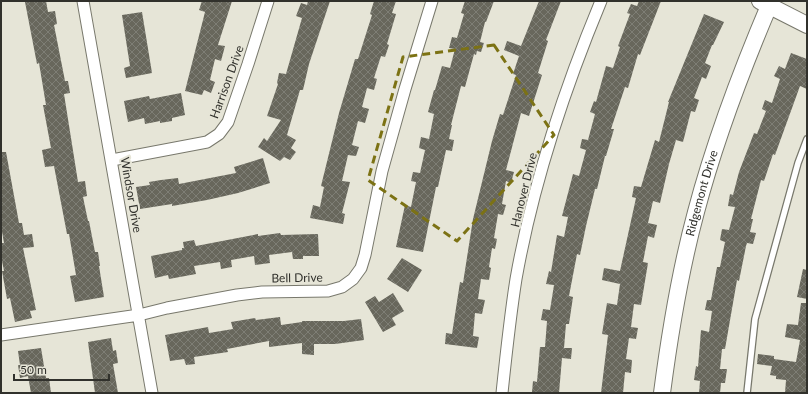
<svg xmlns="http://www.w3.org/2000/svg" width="808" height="394" viewBox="0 0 808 394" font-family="Lato,sans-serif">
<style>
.building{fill:url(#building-cross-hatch)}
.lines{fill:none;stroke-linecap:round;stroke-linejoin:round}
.lane-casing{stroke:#78786c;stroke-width:8}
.street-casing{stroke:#78786c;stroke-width:13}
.secondary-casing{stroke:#78786c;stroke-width:18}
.lane{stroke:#fff;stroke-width:5.5}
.street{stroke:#fff;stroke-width:11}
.secondary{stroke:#fff;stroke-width:16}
.marked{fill:none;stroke:#7c7214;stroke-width:3;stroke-dasharray:8 5;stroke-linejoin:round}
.labels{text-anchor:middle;stroke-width:4;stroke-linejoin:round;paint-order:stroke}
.street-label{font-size:12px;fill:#31312c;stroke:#e6e5d7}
</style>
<defs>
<pattern id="building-cross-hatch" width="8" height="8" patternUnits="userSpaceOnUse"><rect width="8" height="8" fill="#68675c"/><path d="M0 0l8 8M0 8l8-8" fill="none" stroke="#7e7e75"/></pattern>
</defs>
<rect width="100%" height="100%" fill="#e6e5d7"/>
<!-- building -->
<path class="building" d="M32 1H46L48 12 55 11 57 24 54 25 65 81H68L70 93 64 94 78 182 85 181 87 196 83 197 88 221H89L95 252H98L100 266H99L104 297 75 302 70 276 76 275 69 234H67L54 166 45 167 42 150 51 148 43 105H46L39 63 37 64 25 2Z
M202 1H232L218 45 225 46 221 61 215 59 210 80 215 82 211 93 204 90 202 95 185 91 205 12 199 10Z
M308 1H330L309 64 303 90H300L287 135 296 140 291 148 296 152 290 160 284 157 280 161 258 147 264 138 267 141 281 120 267 116 278 84 277 83 279 73 286 74 302 18 296 16 301 3 307 5Z
M374 1H396L392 13 396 14 387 44 389 45 385 57 381 56 374 78 377 79 374 90 367 88 362 107 369 109 365 123 358 121 352 145 359 147 356 156 348 155 342 181 350 182 342 213 345 214 343 224 310 218 313 205 320 207 324 187 321 186 339 113 355 59H358L372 15 370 14Z
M465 1H494L486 22H485L480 42 484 43 481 52 477 51 476 55 474 54 465 87 461 86 451 125H452L449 139 454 140 452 151 446 150 438 187H436L423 252 396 247 405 205 411 207 416 182 411 181 413 172 420 173 425 150 419 148 421 137 429 139 434 114 428 112 434 90H435L442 66 450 68 455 49 449 48 452 37 457 38 464 14 461 13Z
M539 1H561L546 40 548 41 538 73 542 75 529 116 521 113 506 170 514 172 511 183 506 181 502 204 506 205 503 215 498 214 494 238 497 239 495 249 492 248 489 267 491 268 489 280 481 279 478 299 485 300 482 314 475 313 473 336 479 337 477 348 445 344 446 333 452 334 460 282 463 283 473 219 492 141 500 114 503 115 516 75 513 74 519 56 504 50 507 41 521 46Z
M639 1H661L640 55 638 54 628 88 625 87 611 129H614L606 156H605L597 189H595L586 226 580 255 577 254 569 296 573 297 569 324H566L564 348H572L571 359 562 358 559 393 532 392 533 381 537 382 540 347H545L547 321 541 320 543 309 550 310 554 285 546 284 549 271 551 272 557 235 564 237 568 217 562 216 573 174 579 176 586 150 580 148 582 139 588 140 595 114 590 112 594 101 596 102 606 66 613 68 620 47 618 46 630 14 627 13 631 4 637 6Z
M142 12 152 73 126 78 124 68 130 66 122 15Z
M704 14 724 22 713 45H712L705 63 711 66 706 79 702 77 694 98 699 100 695 112 691 111 683 142 676 140 669 164 660 203 653 201 648 223 657 225 654 238 648 236 643 262 648 263 641 305 634 304 631 327 638 328 636 339 629 338 626 359 632 360 631 373 625 372 623 393H601L608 335 602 334 607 303 617 305 620 284 602 280 604 268 620 271 636 198 632 197 634 186 641 187 655 140 659 142 669 102H668Z
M791 53 807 59V89L800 86 775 155 773 154 764 181 761 180 751 219H753L750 232 756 233 753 244 747 243 746 246 739 281 737 280 725 349H722L720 369H727L725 383H721L720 393H699L700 381 694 380 696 366 698 367 701 330 709 332 712 311 705 310 707 300H711L717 267H720L725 242 720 240 722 229 729 230 735 207 728 206 730 194 733 195 739 172 754 133 757 134 766 111 762 109 765 100 772 103 780 79 774 76 779 66 785 69Z
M181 93 185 115 172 118V121L160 123V121L145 124 144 118 128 122 124 101 149 96 150 99Z
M1 152H6L19 223H22L24 235 32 234 34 247 23 248 36 310 30 311 32 318 15 322 10 298 7 299 2 271H4L1 256V243H4L1 226Z
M263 158 270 183 238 193 207 200 172 206V204L140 209 136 187 150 185 149 182 161 180 178 178 179 184 236 173 234 167Z
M280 233 281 235 318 234 319 256H303V259H293L292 252 269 255 270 263 255 265 254 256 231 260 232 267 221 269 220 262 194 266 196 274 169 279 168 275 155 278 151 256 182 250V248H184L183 242 194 240 196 246 258 234V236Z
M402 258 422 270 408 292 387 279Z
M803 269 807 270V299L797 297Z
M393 293 404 311 392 318 396 325 383 332 365 302 375 296 379 302Z
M801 303H807V393H785L786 380 776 379V376L770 375 772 366 757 364 758 354 774 356V359L796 362 800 340 785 337 787 324 798 325Z
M280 317 281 325 302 322V321H344L361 319 364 340 335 344H314V355L302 354V343L269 347V341L227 349 228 352 194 357 195 364 186 365 184 359 170 361 165 335 208 327 209 333 233 329 231 322 255 318 256 320Z
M111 338 113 351 116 350 118 363 113 364 118 393H95L88 342Z
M41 348 46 378H49L51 393H31L28 376 20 378 18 365H20L18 351Z"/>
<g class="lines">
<defs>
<path id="lane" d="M747 393 755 319 798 163 807 139"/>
<path id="street" d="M83 1 152 393
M112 160 207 142 219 134 228 122 248 64 268 1
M1 335 139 315 167 308 237 295 262 292 328 291 342 287 353 279 361 268 365 255 382 171 405 89 432 1
M502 393C506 355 510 317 516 279 533 183 564 90 601 1"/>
<g id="secondary">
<path d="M760 1 807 25"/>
<path id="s1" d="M662 393C670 332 680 271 696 212 715 140 742 69 771 1"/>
</g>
</defs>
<!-- lane casing -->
<use href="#lane" class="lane-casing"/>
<!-- street casing -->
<use href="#street" class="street-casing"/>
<!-- secondary casing -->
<use href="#secondary" class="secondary-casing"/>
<!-- lane -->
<use href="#lane" class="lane"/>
<!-- street -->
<use href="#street" class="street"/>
<!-- secondary -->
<use href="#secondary" class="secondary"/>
</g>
<!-- marked area -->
<path class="marked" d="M494 45 554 135 457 241 368 180 403 57Z"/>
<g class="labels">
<!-- street labels -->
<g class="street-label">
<text transform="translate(227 82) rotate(-70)" y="4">Harrison Drive</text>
<text transform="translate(524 190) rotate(-76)" y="4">Hanover Drive</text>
<text dy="4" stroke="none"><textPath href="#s1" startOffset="204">Ridgemont Drive</textPath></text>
<text transform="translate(131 195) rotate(80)" y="4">Windsor Drive</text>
<text transform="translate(297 278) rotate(-1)" y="4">Bell Drive</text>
</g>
</g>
<!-- border -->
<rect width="808" height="394" fill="none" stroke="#31312c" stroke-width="4"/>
<!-- scale -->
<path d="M14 374v6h95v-6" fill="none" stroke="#31312c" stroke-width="2"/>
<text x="20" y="374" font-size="12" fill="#31312c" stroke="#e6e5d7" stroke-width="3" paint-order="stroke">50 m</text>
</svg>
